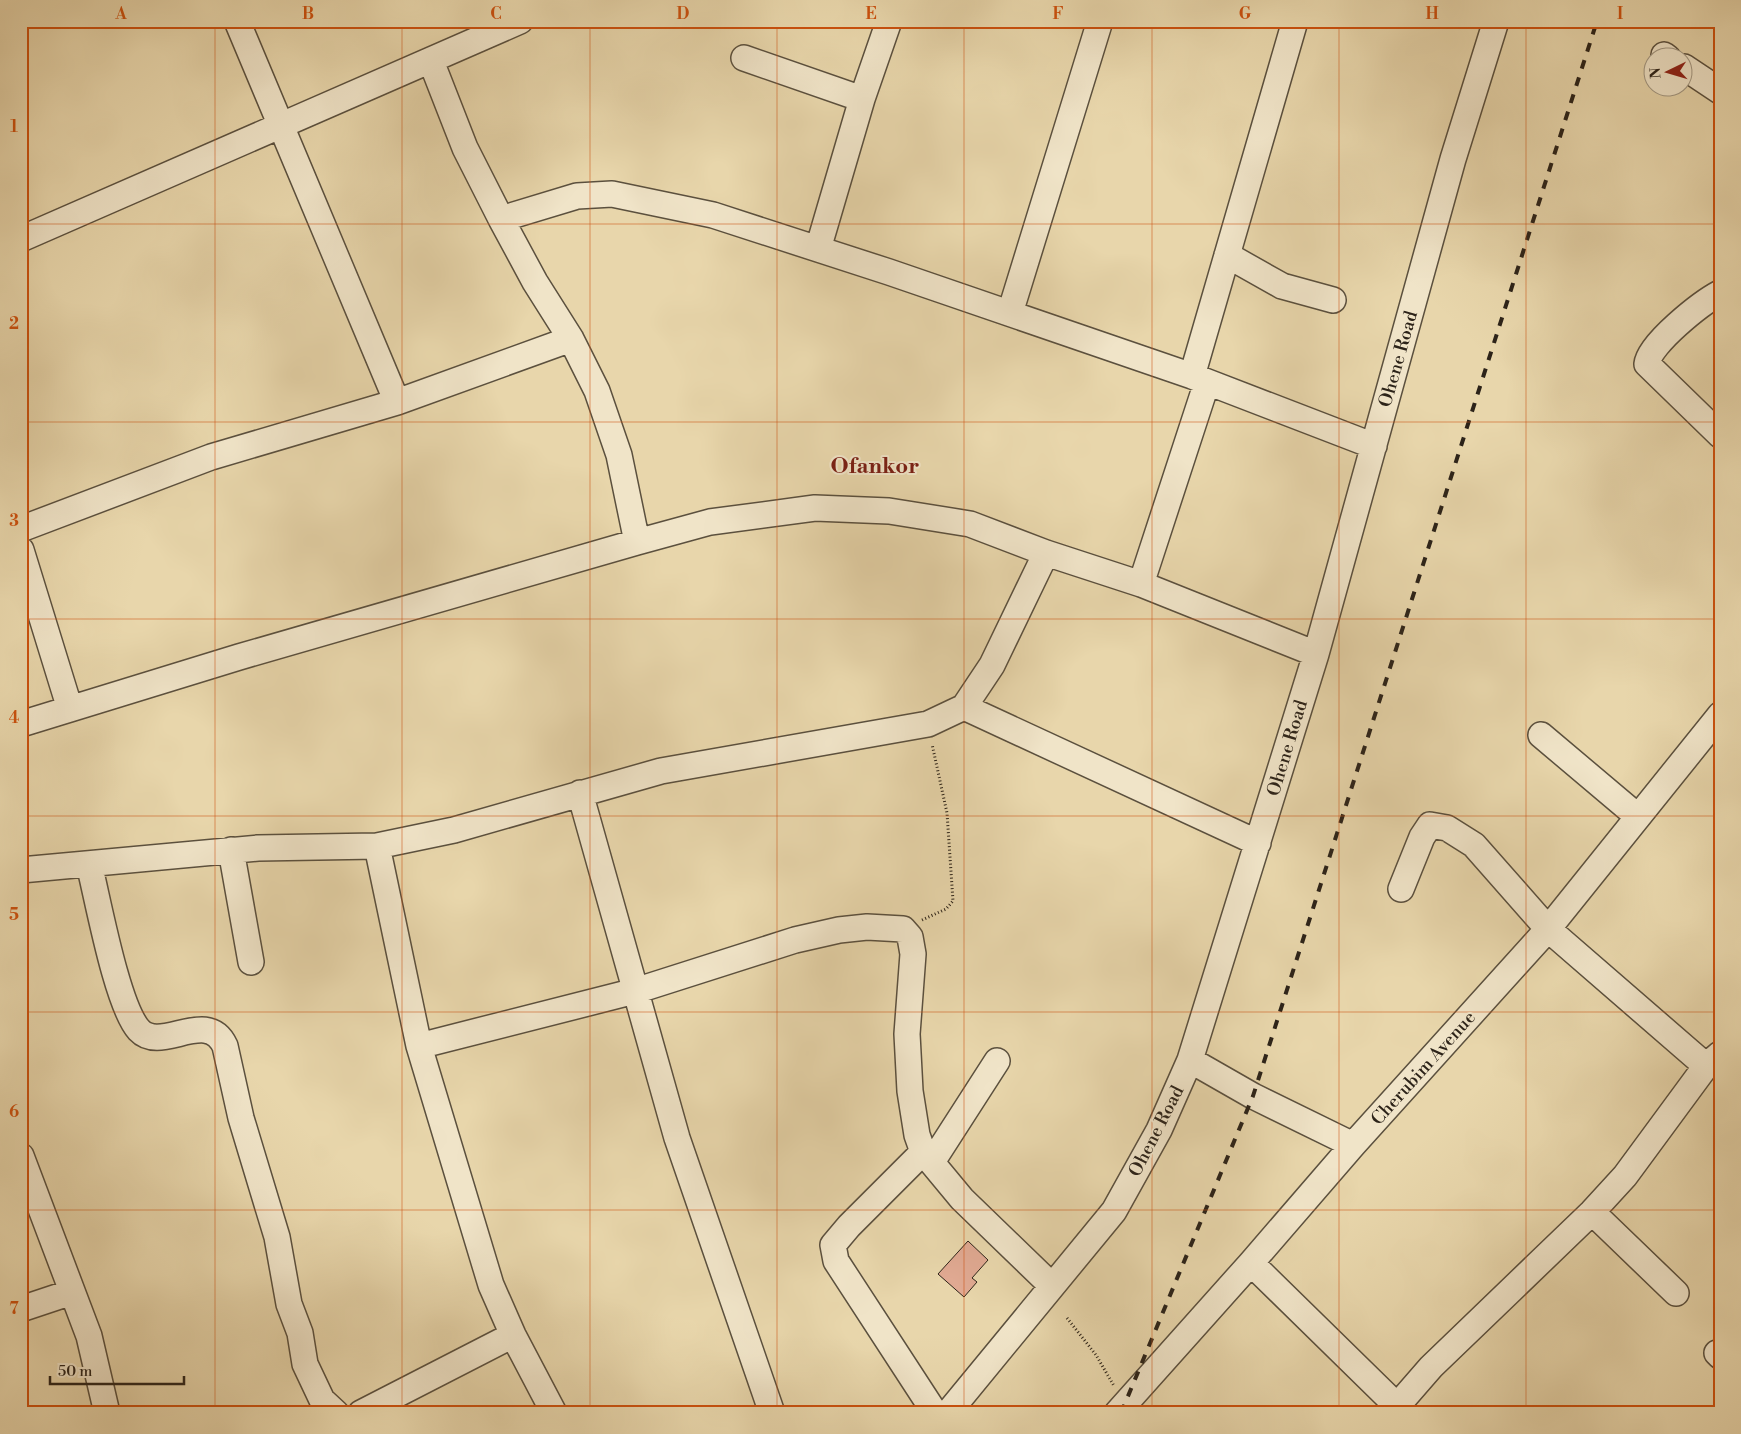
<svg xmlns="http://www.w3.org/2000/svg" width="1741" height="1434" viewBox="0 0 1741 1434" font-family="'Libre Bodoni',serif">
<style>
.building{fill:#e0a992;stroke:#2c2319}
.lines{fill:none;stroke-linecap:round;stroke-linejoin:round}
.minor-casing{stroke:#5b503e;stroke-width:28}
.path{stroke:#2c2319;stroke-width:3;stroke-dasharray:1 2.5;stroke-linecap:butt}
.minor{stroke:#f0e4c8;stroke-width:25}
.rail{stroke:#2c2319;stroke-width:4;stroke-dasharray:9 9;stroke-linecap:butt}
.grid{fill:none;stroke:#cc510e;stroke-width:1;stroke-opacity:0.55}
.labels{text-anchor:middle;stroke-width:4;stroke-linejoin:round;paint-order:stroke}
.street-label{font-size:18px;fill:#2c2319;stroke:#f0e4c8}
.district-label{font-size:22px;font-weight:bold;fill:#7a1f14;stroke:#f0e4c8}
.neatline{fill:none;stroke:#cc510e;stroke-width:2}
.grid-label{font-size:16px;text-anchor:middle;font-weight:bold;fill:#cc510e}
</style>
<rect width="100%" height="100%" fill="#e8d6ab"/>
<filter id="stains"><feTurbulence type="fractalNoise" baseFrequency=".004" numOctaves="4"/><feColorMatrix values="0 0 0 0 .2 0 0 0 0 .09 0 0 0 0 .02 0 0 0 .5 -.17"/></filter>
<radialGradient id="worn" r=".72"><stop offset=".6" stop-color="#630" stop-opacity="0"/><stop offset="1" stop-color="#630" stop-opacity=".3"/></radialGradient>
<!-- building -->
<path class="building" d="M968 1241 988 1260 972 1278 977 1282 964 1297 938 1274Z"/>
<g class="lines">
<defs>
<path id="minor" d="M237 21 397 402
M1664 55 1668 58
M744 58 862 99
M431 61 465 148 501 219 535 282 571 339 597 391 619 455 637 542
M1684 67 1720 91
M501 219 577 196 612 194 713 215 889 272 1192 376 1374 446
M21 239 520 21
M818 249 862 99 889 21
M1227 255 1282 286 1333 300
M1720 293C1701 303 1649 344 1647 364L1720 435
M1010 313 1100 21
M1192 376 1295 21
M21 529 211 457 397 402 571 339
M21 550 70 709
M1141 584 1207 382
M964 707 1258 843
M21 724 239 657 637 542 710 522 815 508 889 511 970 524 1046 553 1141 584 1316 654
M1541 735 1637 816
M580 793 677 1138 772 1413
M377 846 419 1046 491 1285 513 1335 554 1413
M231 850 251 962
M89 864C98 900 117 1006 139 1030 161 1054 207 1007 225 1046L241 1118 277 1237 289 1304 300 1333 305 1364 322 1400 336 1413
M21 870 258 848 377 846 454 830 661 771 928 724 964 707 992 665 1046 553
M1401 889 1422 837 1430 825 1447 828 1474 845 1548 929 1706 1066
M419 1046 635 991 795 940 839 930 867 927 903 929 910 937 913 954 907 1034 910 1091 917 1135 923 1152 962 1199 1052 1286
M1190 1060 1253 1096 1353 1145
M923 1152 849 1226 833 1245 836 1261 935 1413
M21 1156 89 1336 107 1413
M932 1162 997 1061
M1592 1212 1676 1293
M1251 1263 1397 1406
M21 1309 72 1292
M1717 1353 1720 1356
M361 1413 513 1335
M948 1413 1114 1211 1159 1130 1190 1060 1316 654 1453 159 1496 21
M1117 1413 1251 1263 1353 1145 1548 929 1720 715
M1391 1413 1431 1367 1592 1212 1625 1176 1706 1066 1720 1054"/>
</defs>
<!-- minor casing -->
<use href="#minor" class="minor-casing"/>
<!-- path -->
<path class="path" d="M922 920 946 909 953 901 947 813 932 744
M1067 1318 1096 1355 1114 1386"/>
<!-- minor -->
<use href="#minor" class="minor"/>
<!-- rail -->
<path class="rail" d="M1121 1413 1253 1096 1597 21"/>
</g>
<!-- grid -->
<path class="grid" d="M215 21V1413M402 21V1413M590 21V1413M777 21V1413M964 21V1413M1152 21V1413M1339 21V1413M1526 21V1413M21 224H1720M21 422H1720M21 619H1720M21 816H1720M21 1012H1720M21 1210H1720"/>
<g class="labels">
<!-- street labels -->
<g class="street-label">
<text transform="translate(1398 359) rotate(-74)" y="6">Ohene Road</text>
<text transform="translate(1287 748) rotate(-73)" y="6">Ohene Road</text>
<text transform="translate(1423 1068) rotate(-48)" y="6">Cherubim Avenue</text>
<text transform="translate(1156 1131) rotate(-63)" y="6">Ohene Road</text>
</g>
<!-- district labels -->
<g class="district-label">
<text x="875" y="473">Ofankor</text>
</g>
</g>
<!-- margin -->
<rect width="1741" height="1434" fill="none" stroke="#e8d6ab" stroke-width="55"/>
<!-- north arrow -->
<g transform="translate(1668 72) rotate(265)"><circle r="24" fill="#f0e4c8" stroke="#a29782"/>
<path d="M0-4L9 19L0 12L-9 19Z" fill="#8f2418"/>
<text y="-8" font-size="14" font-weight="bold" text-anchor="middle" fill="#2c2319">N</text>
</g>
<!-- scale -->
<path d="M50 1376v8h134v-8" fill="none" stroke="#2c2319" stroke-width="2.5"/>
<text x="58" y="1376" font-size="15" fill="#2c2319" stroke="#f0e4c8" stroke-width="4" paint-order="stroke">50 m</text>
<rect x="28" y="28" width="1686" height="1378" class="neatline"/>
<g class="grid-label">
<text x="121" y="19">A</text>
<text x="308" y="19">B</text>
<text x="496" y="19">C</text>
<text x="683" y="19">D</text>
<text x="871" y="19">E</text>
<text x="1058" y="19">F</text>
<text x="1245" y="19">G</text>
<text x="1432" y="19">H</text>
<text x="1620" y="19">I</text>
<text x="14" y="132">1</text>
<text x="14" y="329">2</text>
<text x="14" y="526">3</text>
<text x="14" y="723">4</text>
<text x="14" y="920">5</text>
<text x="14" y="1117">6</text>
<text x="14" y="1314">7</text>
</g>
<rect width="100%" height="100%" filter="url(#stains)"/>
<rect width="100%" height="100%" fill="url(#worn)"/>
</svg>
